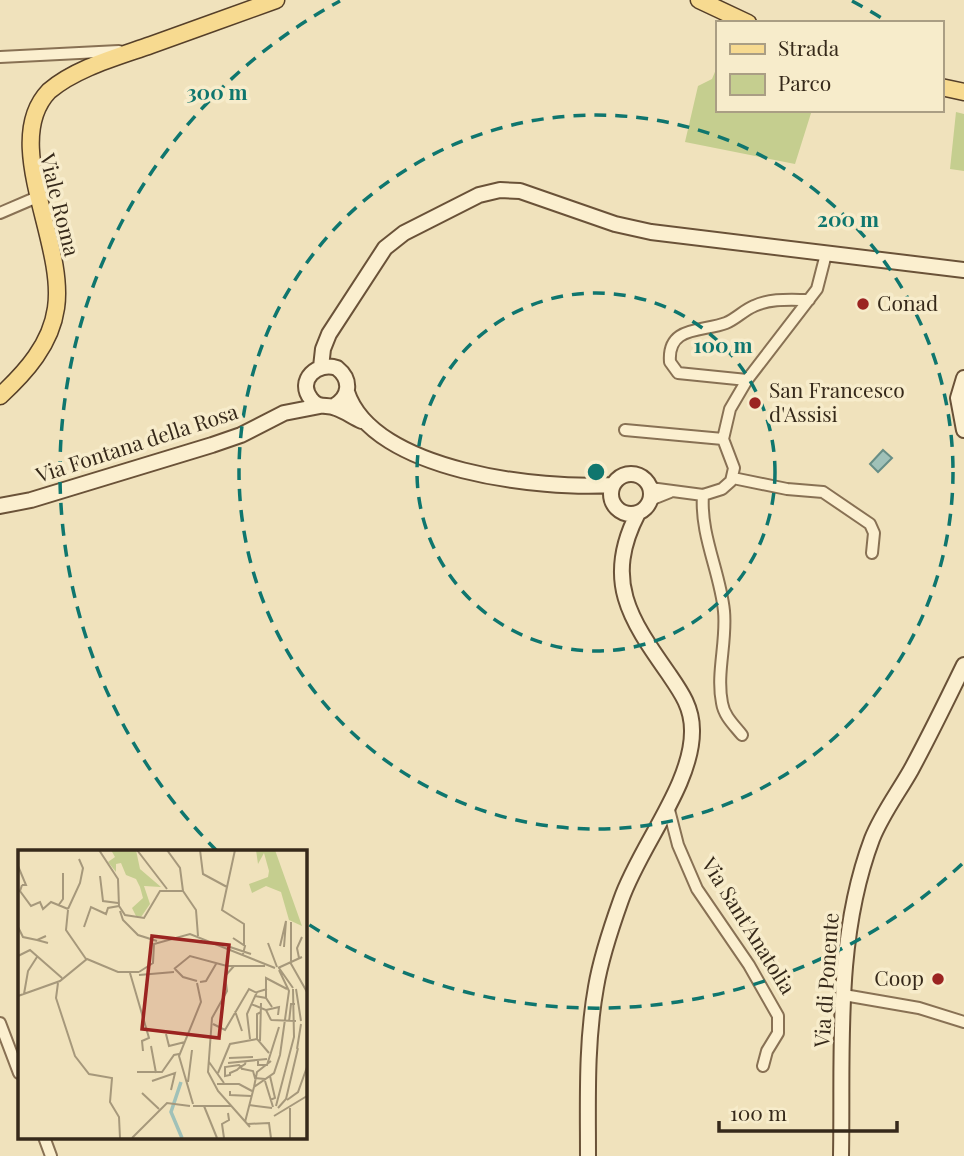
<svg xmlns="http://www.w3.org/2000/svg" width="964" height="1156" viewBox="0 0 964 1156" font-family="'Playfair Display',serif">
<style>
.green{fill:#c5ce8f}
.water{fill:#a0c1b8;stroke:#678e86;stroke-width:2}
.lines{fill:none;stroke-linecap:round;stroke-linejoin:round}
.minor-casing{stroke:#887154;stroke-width:14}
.secondary-casing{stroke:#6a5238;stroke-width:18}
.primary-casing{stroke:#553f29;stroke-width:19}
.minor{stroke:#fbefcf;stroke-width:10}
.secondary{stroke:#fbefcf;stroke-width:14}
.primary{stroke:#f7da90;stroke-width:16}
.ring{fill:none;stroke:#0f766e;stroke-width:3.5;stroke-dasharray:12 9}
.poi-dot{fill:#9b2421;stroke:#f7eccb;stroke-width:2.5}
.labels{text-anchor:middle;stroke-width:7;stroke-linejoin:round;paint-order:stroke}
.street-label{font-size:21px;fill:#36291a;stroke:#f7eccb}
.poi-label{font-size:21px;fill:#36291a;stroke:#f7eccb;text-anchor:start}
.inset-river{fill:none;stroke:#a0c1b8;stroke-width:3.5}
.inset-road{fill:none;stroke:#a6987b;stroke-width:2}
.view{fill:#9b2421;fill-opacity:0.15;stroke:#9b2421;stroke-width:3.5}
.inset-edge{fill:none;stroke:#36291a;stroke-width:3.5}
.centre{fill:#0f766e;stroke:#f7eccb;stroke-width:3.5}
.ring-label{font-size:21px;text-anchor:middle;font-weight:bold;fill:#0f766e;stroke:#f7eccb;stroke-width:7;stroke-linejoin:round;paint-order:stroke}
</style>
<rect width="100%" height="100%" fill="#f0e2bc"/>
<!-- green -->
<path class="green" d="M717 67V110H812L795 164 685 142 698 86 712 79Z
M956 112 964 114V171L950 169Z"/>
<!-- water -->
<path class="water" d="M883 450 892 458 878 472 870 464Z"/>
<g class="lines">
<defs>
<path id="minor" d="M0 57 119 51
M0 213 35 198
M747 380 678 373 670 362C667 325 703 332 726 323 736 319 744 310 754 306 771 298 791 300 809 300
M625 430 723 439
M733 478 787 489 823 492 870 524 874 533 872 553
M650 488 703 495 722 489 731 481 734 468 723 439 730 409 747 380 817 289 826 254
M703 495C700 535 720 572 724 611 727 642 716 673 722 703 724 716 734 725 742 735
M650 500 670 492
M668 806 678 845 697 889 749 965 778 1016V1033L767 1051 763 1066
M844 995 919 1008 964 1022
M0 1023 19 1073
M44 1137 51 1156"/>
<path id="secondary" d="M321 367 323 349 329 334 385 248 404 233 479 195 500 190 520 191 615 224 651 232 964 270
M964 378 958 398 964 430
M347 392C373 472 542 490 613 485
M334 406C350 397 352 380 337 368 318 361 296 380 311 399 318 409 327 404 336 408 345 411 353 417 362 421
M611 494a20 20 0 1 1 40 0a20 20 0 1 1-40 0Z
M0 506 31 500 212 445 241 435 284 413 320 406
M588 1156C588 1099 586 1043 596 987 601 957 611 928 621 900 639 847 693 784 692 730 692 707 681 692 668 673 630 619 603 580 638 513
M841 1156C843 1050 834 940 872 839 882 814 898 793 911 770 930 735 947 700 964 665"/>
<path id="primary" d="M699 0 748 23
M941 87 964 92
M0 396C26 372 51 344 56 308 66 242 0 142 49 91 76 68 117 57 151 45 193 30 234 15 276 0"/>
</defs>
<!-- minor casing -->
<use href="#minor" class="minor-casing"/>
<!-- secondary casing -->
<use href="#secondary" class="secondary-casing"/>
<!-- primary casing -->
<use href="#primary" class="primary-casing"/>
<!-- minor -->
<use href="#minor" class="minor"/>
<!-- secondary -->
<use href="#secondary" class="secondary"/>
<!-- primary -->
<use href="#primary" class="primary"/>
</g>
<!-- distance rings -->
<g class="ring">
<circle cx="596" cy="472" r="179"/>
<circle cx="596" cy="472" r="357"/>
<path d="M962 864A536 536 0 0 1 308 924M217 851A536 536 0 0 1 340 1M852 1A536 536 0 0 1 888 22"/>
</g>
<!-- markers -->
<g class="poi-dot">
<circle cx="863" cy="304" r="7"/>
<circle cx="755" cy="403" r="7"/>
<circle cx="938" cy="979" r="7"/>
</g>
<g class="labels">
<!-- street labels -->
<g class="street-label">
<text transform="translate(59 205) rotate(76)" y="7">Viale Roma</text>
<text transform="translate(137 444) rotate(-18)" y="7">Via Fontana della Rosa</text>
<text transform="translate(748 926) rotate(58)" y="7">Via Sant'Anatolia</text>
<text transform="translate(827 980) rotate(-86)" y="7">Via di Ponente</text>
</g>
<!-- poi labels -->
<g class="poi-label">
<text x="877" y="311">Conad</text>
<text x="769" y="398">San Francesco<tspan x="769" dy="24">d'Assisi</tspan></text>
<text x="924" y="986" text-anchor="end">Coop</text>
</g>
</g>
<!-- overview -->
<g transform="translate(18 850)">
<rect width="289" height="289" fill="#f0e2bc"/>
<path d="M93 0H118L122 19 143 37 126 36 132 54 123 67 118 66 114 58 125 48 122 37 118 29 108 25 103 13 98 14V22L90 12 97 7ZM238 0H257L284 76 271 70 263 42 248 36 234 43 231 34 250 27 251 21 246 3 240 14Z" fill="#c5ce8f"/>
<path class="inset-river" d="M163 232 153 262 164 288"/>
<path class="inset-road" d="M81 0 100 29 101 56 107 65 126 68 142 41H165L178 60 180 86M119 0 149 39M149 0 162 18 165 41M182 0 185 24 209 37M217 0 204 60 226 74V95M0 16 8 35H4M82 26 85 51 100 53M4 35 2 41 13 56 22 52 25 59 33 52 50 59M40 56 45 49V23M50 59 62 33 65 18 61 9M50 60 48 80 68 109M102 61 105 70 120 85 139 91M273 72V111M0 77 5 87 19 90M66 77 73 57 88 64 90 58 101 56M28 86 19 90 30 93M215 88 227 96 225 104M250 93 259 117M262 96 268 71 266 97M212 97 233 104M0 106 12 100 44 128M281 108 279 98 284 87M272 112 289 142M216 116 207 126 209 141 194 168 190 222 200 241 232 277M260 118 284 107M261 118 275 138M156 119 172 106 209 116H247M157 119 165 127 179 131M121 122 135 113 136 94 172 84 257 118M112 123 131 188 124 191 125 201M121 125 156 122M182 132 188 131 198 114M40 133 38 148 57 206 71 224 94 228 92 252 101 267 102 288M278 139 283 171M6 144 10 121 19 107M0 146 42 131 69 109 100 122H121M237 146 248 148 254 157M248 148V128L269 139M233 154 248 160 253 170M248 160 261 157 260 165M217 161 224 181M243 162 239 164V189L251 203M253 170 278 171M271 172 273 154H277M195 174 207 180 231 139 239 143M148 184 151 196 167 192M232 189 229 164 239 142 249 139M242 191 243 153M133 196 138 223M279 199 283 174M211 208 235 207M240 209V215H249L261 177M228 211 227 214 224 216H223V217L221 218 219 220 212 223V225L207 226V217L221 215 223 217 224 219H225L235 221 237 228 247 229M191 212 206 233M210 213 249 209M119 222H144L156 205 161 204M200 223 212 194 239 189M252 226 257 248 252 250M134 231 157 223 153 240M247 231 255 257M170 232 174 200M199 234H221L234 241M236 237 256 223 262 205 271 141 261 120M236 237 239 222 253 211M212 241V245L233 246M124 243 141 259M269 250 280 242 289 217M175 254 161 206 183 152 179 133M231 255 254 258M175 256H214M186 256 199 288M258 256 276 187 275 139M260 258 268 249 280 198M256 266 289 246M227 272 236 237M230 274 251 273 253 288M114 288 149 253 172 256M206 288 204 274 211 270 210 263M272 288V258"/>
<path class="view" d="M134 86 211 95 201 188 124 179Z"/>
<rect width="289" height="289" class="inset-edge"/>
</g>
<circle cx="596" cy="472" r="10" class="centre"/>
<g class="ring-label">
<text x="217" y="100">300 m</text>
<text x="848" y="227">200 m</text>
<text x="723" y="353">100 m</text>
</g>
<!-- legend -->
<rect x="716" y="21" width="228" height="91" fill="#f7eccb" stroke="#aa9e84" stroke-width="2"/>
<rect x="730" y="44" width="35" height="10" fill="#f7da90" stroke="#aa9e84" stroke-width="2"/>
<text x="778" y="56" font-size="21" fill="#36291a">Strada</text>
<rect x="730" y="74" width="35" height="21" fill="#c5ce8f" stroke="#aa9e84" stroke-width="2"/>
<text x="778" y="91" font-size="21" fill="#36291a">Parco</text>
<!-- scale -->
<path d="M719 1121v10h178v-10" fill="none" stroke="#36291a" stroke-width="3.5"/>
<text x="730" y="1121" font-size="21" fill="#36291a" stroke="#f7eccb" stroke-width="5" paint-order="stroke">100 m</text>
</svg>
